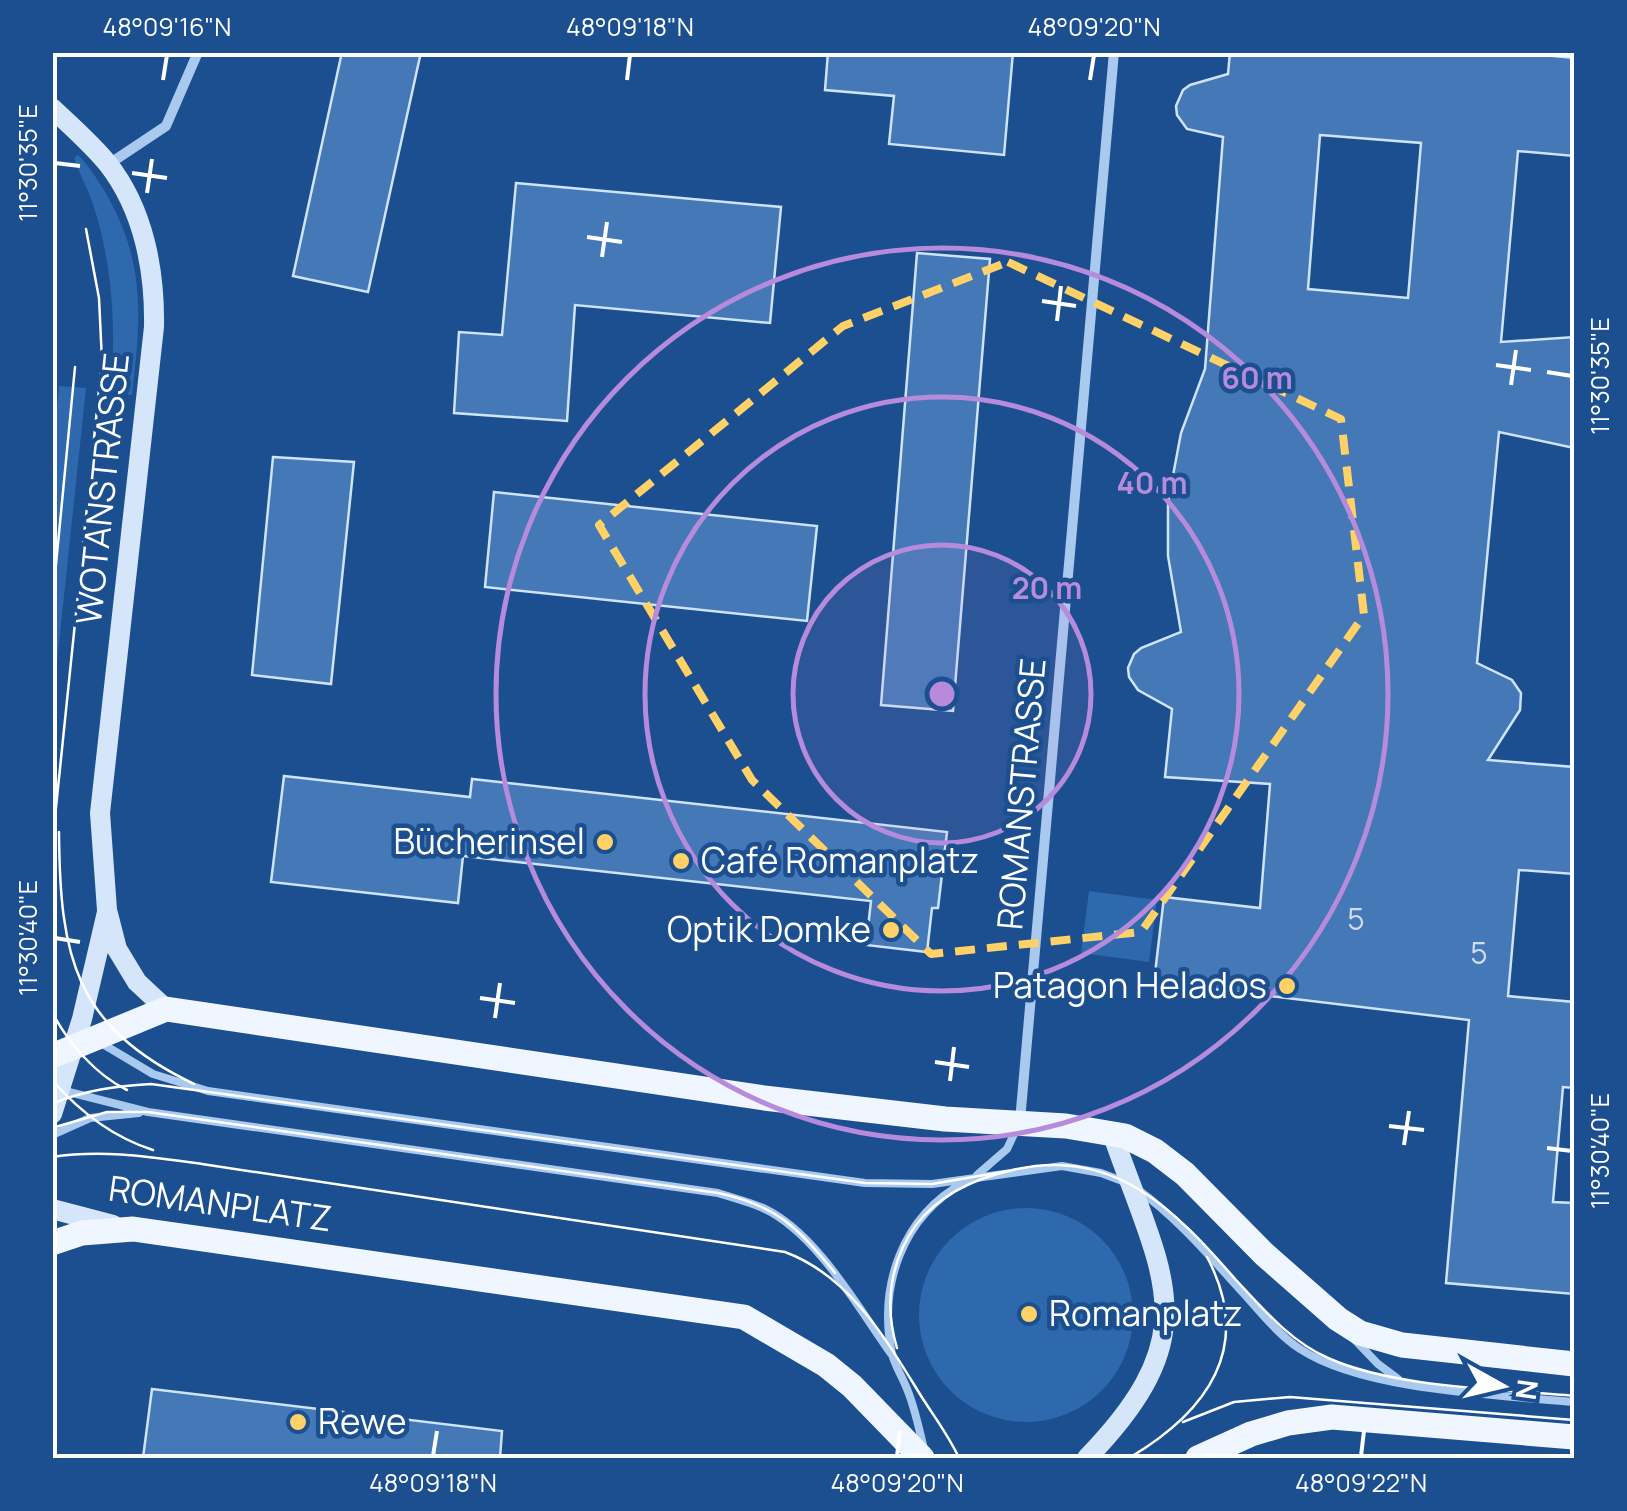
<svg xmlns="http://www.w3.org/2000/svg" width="1627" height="1511" viewBox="0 0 1627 1511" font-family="Manrope,sans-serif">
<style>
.grass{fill:#2e69ad}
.building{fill:#4478b7;stroke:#cfe3fa;stroke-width:2.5;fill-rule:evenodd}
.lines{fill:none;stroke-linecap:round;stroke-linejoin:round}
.lane{stroke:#a9c9ee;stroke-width:8}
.street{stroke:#a9c9ee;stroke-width:10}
.secondary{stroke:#d6e6fa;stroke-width:20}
.primary{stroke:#f0f6ff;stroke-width:25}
.tram{stroke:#fff;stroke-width:2.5}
.marked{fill:none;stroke:#ffd166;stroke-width:8;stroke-dasharray:20 12;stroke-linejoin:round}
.ticks{fill:none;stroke:#fff;stroke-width:4}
.ring{fill:none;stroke:#b68bdc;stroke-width:5}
.poi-dot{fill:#ffd166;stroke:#1b4f8f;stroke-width:4}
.labels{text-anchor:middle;stroke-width:9;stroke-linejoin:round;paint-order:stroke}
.number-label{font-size:30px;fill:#d0dded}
.street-label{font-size:35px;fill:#fff;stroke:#1b4f8f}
.poi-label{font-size:35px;fill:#fff;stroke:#1b4f8f;text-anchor:end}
.centre{fill:#b68bdc;stroke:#1b4f8f;stroke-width:5}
.ring-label{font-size:30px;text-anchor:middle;font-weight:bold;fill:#b68bdc;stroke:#1b4f8f;stroke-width:9;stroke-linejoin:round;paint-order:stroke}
.neatline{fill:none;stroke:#fff;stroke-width:4}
.ticks-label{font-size:25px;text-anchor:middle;fill:#fff}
</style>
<rect width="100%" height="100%" fill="#1b4f8f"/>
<!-- grass -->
<path class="grass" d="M78 155C89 165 97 179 105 192 146 261 141 319 132 395L111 392C116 327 113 264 92 201 87 187 79 173 74 158Z
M59 386 86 388 53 700 52 461Z
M1089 891 1157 900 1149 962 1081 953Z
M919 1315a107 107 0 1 1 214 0a107 107 0 1 1-214 0Z"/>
<!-- building -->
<path class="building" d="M342 52H421L368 292 293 276Z
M828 52H1013L1004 155 889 144 894 96 825 90Z
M1230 52H1514L1574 58V156L1518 151 1501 342 1574 337V448L1499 432 1477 663 1512 680 1521 693 1520 710 1488 760 1574 767V874L1519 870 1508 996 1574 1002V1088L1563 1087 1553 1202 1574 1203V1294L1446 1283 1469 1020 1154 982 1164 897 1260 908 1270 784 1165 777 1172 709 1138 690 1129 677 1128 668 1134 654 1141 648 1181 632 1168 556V502L1181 433 1205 369 1223 137 1187 129 1177 115 1176 106 1183 90 1190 85 1228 74ZM1320 135 1421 143 1408 298 1308 289Z
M516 183 781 207 770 323 575 305 567 421 454 413 459 332 502 335Z
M917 253 990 259 953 711 881 705Z
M273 457 354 462 331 684 252 675Z
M494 492 817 526 807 621 485 587Z
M284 776 470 797 472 779 947 832 938 908H932L927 952 866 945 871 901 463 856 458 903 271 882Z
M152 1389 502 1431 500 1458H143Z"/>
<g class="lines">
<!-- lane -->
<path class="lane" d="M101 1043 153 1074 208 1091 865 1183 932 1184 1062 1166 1101 1173 1125 1182
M61 1090 148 1112 718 1193C733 1198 749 1202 763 1208 817 1233 858 1308 892 1355
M52 1135 90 1118 139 1113
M977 1175 1007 1149 1016 1130
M1137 1189C1179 1219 1211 1258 1246 1296 1262 1314 1280 1336 1300 1349 1364 1391 1498 1395 1574 1402
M1353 1338 1378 1364 1398 1379
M924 1449C919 1429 915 1408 907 1389 903 1378 895 1366 892 1354 878 1286 902 1216 965 1182"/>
<!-- street -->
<path class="street" d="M109 164 166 126 198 52
M1020 1121 1114 52"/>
<!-- secondary -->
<path class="secondary" d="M52 108C71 126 92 144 108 164 144 210 155 271 154 327L100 813 107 910 117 949 137 982 166 1009
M52 1114 82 1019 107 912
M52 1209 113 1225
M1087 1458C1209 1332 1163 1279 1112 1133"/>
<!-- primary -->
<path class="primary" d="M52 1056 166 1009 764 1098 945 1119 1066 1126 1125 1136 1155 1151 1185 1174 1264 1254 1338 1319 1360 1333 1402 1345 1574 1364
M52 1243 82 1233 133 1229 744 1317 826 1365 852 1386 922 1458
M1198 1458 1251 1434 1288 1423 1332 1417 1574 1437"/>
<!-- tram -->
<path class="tram" d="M52 606 75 367
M59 832C60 957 74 1026 194 1084
M52 846 102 361 99 298 86 229
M52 1012C68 1043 96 1075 127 1090
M52 1080C80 1112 112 1137 153 1150
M52 1104C84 1090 117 1086 151 1084L865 1183 932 1184 1008 1171
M52 1128 107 1112H148L718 1193C776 1205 799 1228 835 1273
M52 1157C103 1149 151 1157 202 1164L785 1252C849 1276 884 1336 918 1391 932 1414 948 1434 959 1458
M897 1348C884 1305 890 1261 916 1225 940 1194 976 1178 1013 1170 1114 1146 1175 1210 1236 1280 1263 1309 1291 1342 1328 1358 1395 1388 1501 1389 1574 1396
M1183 1422 1234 1402 1290 1397 1574 1420
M1129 1458C1207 1412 1255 1347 1207 1257"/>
</g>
<!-- marked area -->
<path class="marked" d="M1008 262 1341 419 1364 615 1141 932 931 954 752 780 599 525 843 326Z"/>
<!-- ticks -->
<path class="ticks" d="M163 80 167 55M627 80 630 55M1090 80 1094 55M55 163 80 166M132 173 167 178M147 193 152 159M587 237 622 242M602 257 607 222M1042 301 1076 306M1057 321 1061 286M1496 365 1531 370M1547 372 1572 376M1511 385 1516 350M55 938 80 942M480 998 515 1003M495 1018 500 983M935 1062 969 1067M950 1081 954 1047M1389 1126 1424 1130M1404 1145 1409 1111M1547 1148 1572 1151M433 1456 437 1431M897 1456 900 1431M1361 1456 1364 1431"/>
<!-- distance rings -->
<circle cx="942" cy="694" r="149" fill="#b68bdc" fill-opacity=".12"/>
<g class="ring">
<circle cx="942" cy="694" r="149"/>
<circle cx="942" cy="694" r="297"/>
<circle cx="942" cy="694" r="446"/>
</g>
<!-- markers -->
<g class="poi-dot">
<circle cx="605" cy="842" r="10"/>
<circle cx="681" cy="861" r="10"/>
<circle cx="891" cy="930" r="10"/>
<circle cx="1287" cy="986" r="10"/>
<circle cx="1029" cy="1314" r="10"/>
<circle cx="298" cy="1422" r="10"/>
</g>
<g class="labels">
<!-- number labels -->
<g class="number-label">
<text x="1356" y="930">5</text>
<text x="1479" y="964">5</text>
</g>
<!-- street labels -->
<g class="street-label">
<text transform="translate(103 489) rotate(-84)" y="12">WOTANSTRASSE</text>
<text transform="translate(1022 794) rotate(-85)" y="12">ROMANSTRASSE</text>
<text transform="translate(220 1204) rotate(8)" y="12">ROMANPLATZ</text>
</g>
<!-- poi labels -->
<g class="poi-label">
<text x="585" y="854">Bücherinsel</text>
<text x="701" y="873" text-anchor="start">Café Romanplatz</text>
<text x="871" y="942">Optik Domke</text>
<text x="1267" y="998">Patagon Helados</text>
<text x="1049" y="1326" text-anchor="start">Romanplatz</text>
<text x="318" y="1434" text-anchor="start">Rewe</text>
</g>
</g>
<circle cx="942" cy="694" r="15" class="centre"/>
<g class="ring-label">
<text x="1257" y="389">60 m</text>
<text x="1152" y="494">40 m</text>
<text x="1047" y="599">20 m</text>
</g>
<!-- border -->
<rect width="1627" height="1511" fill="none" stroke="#1b4f8f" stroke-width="110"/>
<!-- north arrow -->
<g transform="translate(1502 1386) rotate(98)" stroke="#1b4f8f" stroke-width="8" paint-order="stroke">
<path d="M0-8L18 38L0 25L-18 38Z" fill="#ffffff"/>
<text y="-15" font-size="28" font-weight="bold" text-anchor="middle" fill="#ffffff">N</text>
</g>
<rect x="55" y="55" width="1517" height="1401" class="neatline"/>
<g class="ticks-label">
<text x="167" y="36">48°09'16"N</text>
<text x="630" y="36">48°09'18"N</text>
<text x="1094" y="36">48°09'20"N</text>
<text transform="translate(28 163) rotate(-90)" y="9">11°30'35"E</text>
<text transform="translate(1600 376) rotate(-90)" y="9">11°30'35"E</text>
<text transform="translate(28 938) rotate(-90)" y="9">11°30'40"E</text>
<text transform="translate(1600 1151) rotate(-90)" y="9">11°30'40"E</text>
<text x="433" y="1492">48°09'18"N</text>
<text x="897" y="1492">48°09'20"N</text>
<text x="1361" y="1492">48°09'22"N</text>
</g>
</svg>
